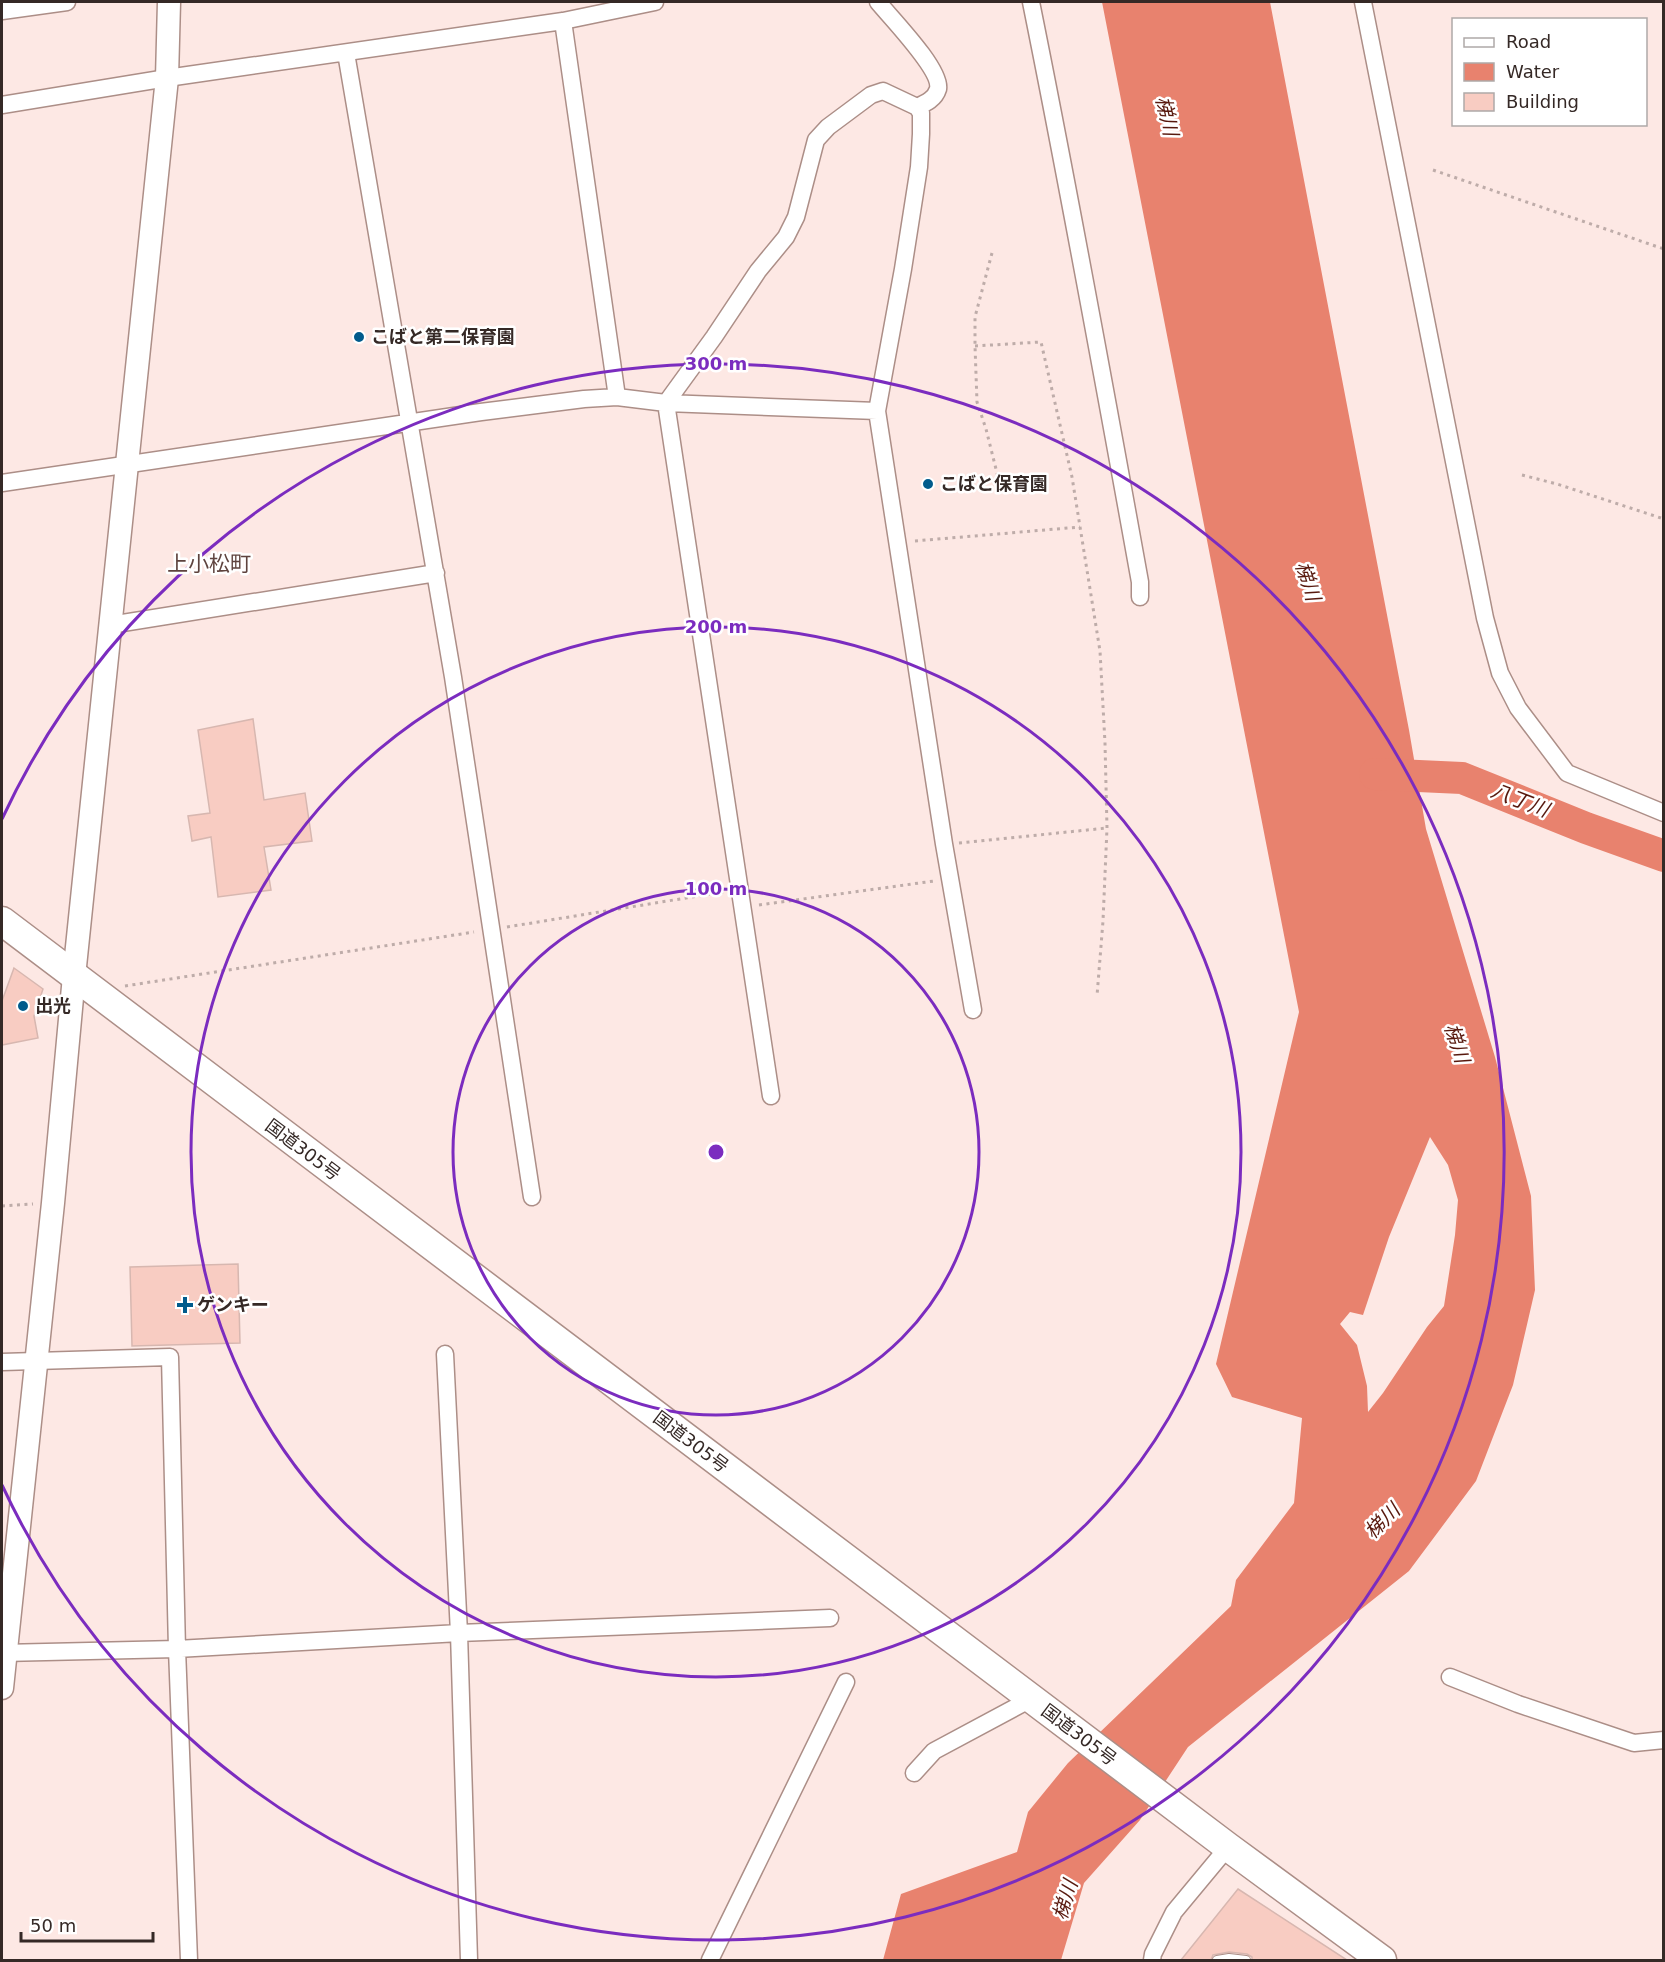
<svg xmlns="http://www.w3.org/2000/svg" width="1665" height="1962" viewBox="0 0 1665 1962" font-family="'DejaVu Sans','Noto Sans JP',sans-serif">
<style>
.water{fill:#e8826e;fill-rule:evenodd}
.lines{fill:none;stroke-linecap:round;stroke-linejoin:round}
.river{stroke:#e8826e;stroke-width:32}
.building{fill:#f8ccc2;stroke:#d7b7b0;stroke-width:1.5}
.lane-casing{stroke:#ac8e87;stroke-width:10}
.street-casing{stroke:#ac8e87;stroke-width:19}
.secondary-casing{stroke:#ac8e87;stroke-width:25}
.highway-casing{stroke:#ac8e87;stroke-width:31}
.path{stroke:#beaca9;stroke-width:3;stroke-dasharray:3 4.5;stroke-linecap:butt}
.lane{stroke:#fff;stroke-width:8}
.street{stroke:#fff;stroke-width:16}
.secondary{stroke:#fff;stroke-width:22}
.highway{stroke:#fff;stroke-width:28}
.ring{fill:none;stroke:#7b2cbf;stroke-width:3}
.poi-dot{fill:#015b8c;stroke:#fff;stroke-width:2}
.labels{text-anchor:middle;stroke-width:5;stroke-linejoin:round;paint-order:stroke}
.poi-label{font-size:18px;font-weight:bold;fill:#352926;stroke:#fff;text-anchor:start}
.street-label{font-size:18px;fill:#352926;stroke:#fff}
.water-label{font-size:20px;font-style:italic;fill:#58190e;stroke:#fff}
.quarter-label{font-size:21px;fill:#5e433e;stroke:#fff}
.centre{fill:#7b2cbf;stroke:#fff;stroke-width:3}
.ring-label{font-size:18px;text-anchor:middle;font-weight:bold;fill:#7b2cbf;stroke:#fff;stroke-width:5;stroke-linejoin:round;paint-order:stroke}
</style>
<rect width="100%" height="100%" fill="#fde8e4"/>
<!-- water -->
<path class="water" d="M1102 2H1270L1409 730 1426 829 1495 1057 1531 1196 1535 1290 1513 1385 1476 1481 1409 1571 1188 1747 1140 1820 1084 1883 1061 1960H883L901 1894 1017 1852 1028 1812 1068 1763 1231 1606 1236 1580 1294 1503 1302 1418 1232 1397 1216 1364 1299 1012ZM1430 1137 1448 1165 1458 1200 1455 1235 1444 1306 1427 1327 1383 1393 1368 1412 1367 1386 1357 1345 1340 1324 1350 1312 1363 1315 1389 1237Z"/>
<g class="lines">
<!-- river -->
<path class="river" d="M1375 774 1462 778 1586 828 1664 856"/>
</g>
<!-- building -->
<path class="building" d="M253 719 264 800 305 793 312 841 264 847 271 890 218 897 211 837 192 841 188 816 210 813 198 730Z
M14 968 43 989 34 1016 38 1038 2 1045V1001Z
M238 1264 240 1343 132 1346 130 1267Z
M1238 1889 1347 1960H1252V1957L1247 1954 1229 1952 1213 1955 1211 1960H1181Z"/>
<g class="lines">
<defs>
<path id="lane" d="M1217 1960 1229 1958 1246 1960"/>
<path id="street" d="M878 2C891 18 942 70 938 89 935 99 926 103 917 107
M1031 2C1070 195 1105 388 1140 582V597
M1363 2 1485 618 1500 673 1518 708 1567 773 1664 813
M2 11 67 2
M563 21 617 397
M346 53 453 677 532 1197
M2 105 167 78 563 21 655 2
M2 483 481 412 584 399 617 397 666 403 877 411
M110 625 436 573
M771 1096 666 403 714 337 758 271 786 237 796 217 816 140 828 127 871 95 883 91 917 107 921 113V134L919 167 903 269 877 411 944 844 973 1010
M445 1354 459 1633 469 1960
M2 1362 170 1357 177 1649 189 1960
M2 1653 177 1649 459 1633 830 1618
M1450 1677 1518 1704 1634 1743 1664 1740
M914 1773 934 1751 1031 1699
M710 1960 846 1682
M1152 1960 1153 1954 1174 1912 1228 1847"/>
<path id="secondary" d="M2 1688 53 1203 74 976 167 78 169 2"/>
<path id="highway" d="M2 921 1228 1847 1382 1960"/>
</defs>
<!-- lane casing -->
<use href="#lane" class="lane-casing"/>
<!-- street casing -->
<use href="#street" class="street-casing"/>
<!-- secondary casing -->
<use href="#secondary" class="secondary-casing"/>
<!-- highway casing -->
<use href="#highway" class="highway-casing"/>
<!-- path -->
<path class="path" d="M1433 170 1664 249
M992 253 975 317V346L977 402 986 429 998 477
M975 346 1041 342 1072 477 1100 651 1105 743 1107 828 1103 921 1097 996
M1522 475 1557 484 1664 519
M915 541 1080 527
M959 843 1107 828
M759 905 934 881
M507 927 723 892
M125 986 474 932
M2 1206 33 1204"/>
<!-- lane -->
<use href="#lane" class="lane"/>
<!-- street -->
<use href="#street" class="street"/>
<!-- secondary -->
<use href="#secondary" class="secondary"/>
<!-- highway -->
<use href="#highway" class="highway"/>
</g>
<!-- distance rings -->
<g class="ring">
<circle cx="716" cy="1152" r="263"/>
<circle cx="716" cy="1152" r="525"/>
<path d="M2 819A788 788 0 1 1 2 1485"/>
</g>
<!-- markers -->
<g class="poi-dot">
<circle cx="359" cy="337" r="6"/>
<circle cx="928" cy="484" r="6"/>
<circle cx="23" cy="1006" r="6"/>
<path d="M182 1296h6v6h6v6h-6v6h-6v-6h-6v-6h6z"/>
</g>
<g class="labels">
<!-- poi labels -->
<g class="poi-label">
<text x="371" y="343">こばと第二保育園</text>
<text x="940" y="490">こばと保育園</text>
<text x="35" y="1012">出光</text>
<text x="197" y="1311">ゲンキー</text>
</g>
<!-- street labels -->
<g class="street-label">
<text transform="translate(303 1150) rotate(37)" y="6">国道305号</text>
<text transform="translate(691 1442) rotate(37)" y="6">国道305号</text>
<text transform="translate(1079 1735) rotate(37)" y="6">国道305号</text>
</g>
<!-- water labels -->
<g class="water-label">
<text transform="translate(1167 116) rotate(77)" y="7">梯川</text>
<text transform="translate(1308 581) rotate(72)" y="7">梯川</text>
<text transform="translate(1520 800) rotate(21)" y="7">八丁川</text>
<text transform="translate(1457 1043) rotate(72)" y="7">梯川</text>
<text transform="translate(1382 1521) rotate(-45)" y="7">梯川</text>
<text transform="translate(1065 1900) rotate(-73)" y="7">梯川</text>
</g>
<!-- quarter labels -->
<g class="quarter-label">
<text x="209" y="571">上小松町</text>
</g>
</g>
<circle cx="716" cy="1152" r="9" class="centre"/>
<g class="ring-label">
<text x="716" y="370">300 m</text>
<text x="716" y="633">200 m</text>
<text x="716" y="895">100 m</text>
</g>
<!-- border -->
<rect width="1665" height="1962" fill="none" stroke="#352926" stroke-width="6"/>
<!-- legend -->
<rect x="1452" y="18" width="195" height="108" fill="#ffffff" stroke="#aea9a8" stroke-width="1.5"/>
<rect x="1464" y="38" width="30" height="9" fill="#ffffff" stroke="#aea9a8" stroke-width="1.5"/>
<text x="1506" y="48" font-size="18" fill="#352926">Road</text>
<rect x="1464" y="63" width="30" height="18" fill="#e8826e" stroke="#aea9a8" stroke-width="1.5"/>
<text x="1506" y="78" font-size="18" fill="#352926">Water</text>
<rect x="1464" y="93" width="30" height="18" fill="#f8ccc2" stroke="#aea9a8" stroke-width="1.5"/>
<text x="1506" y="108" font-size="18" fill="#352926">Building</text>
<!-- scale -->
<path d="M21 1932v9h132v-9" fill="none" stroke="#352926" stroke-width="3"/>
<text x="30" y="1932" font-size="18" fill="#352926" stroke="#ffffff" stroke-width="4.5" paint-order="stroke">50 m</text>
</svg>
